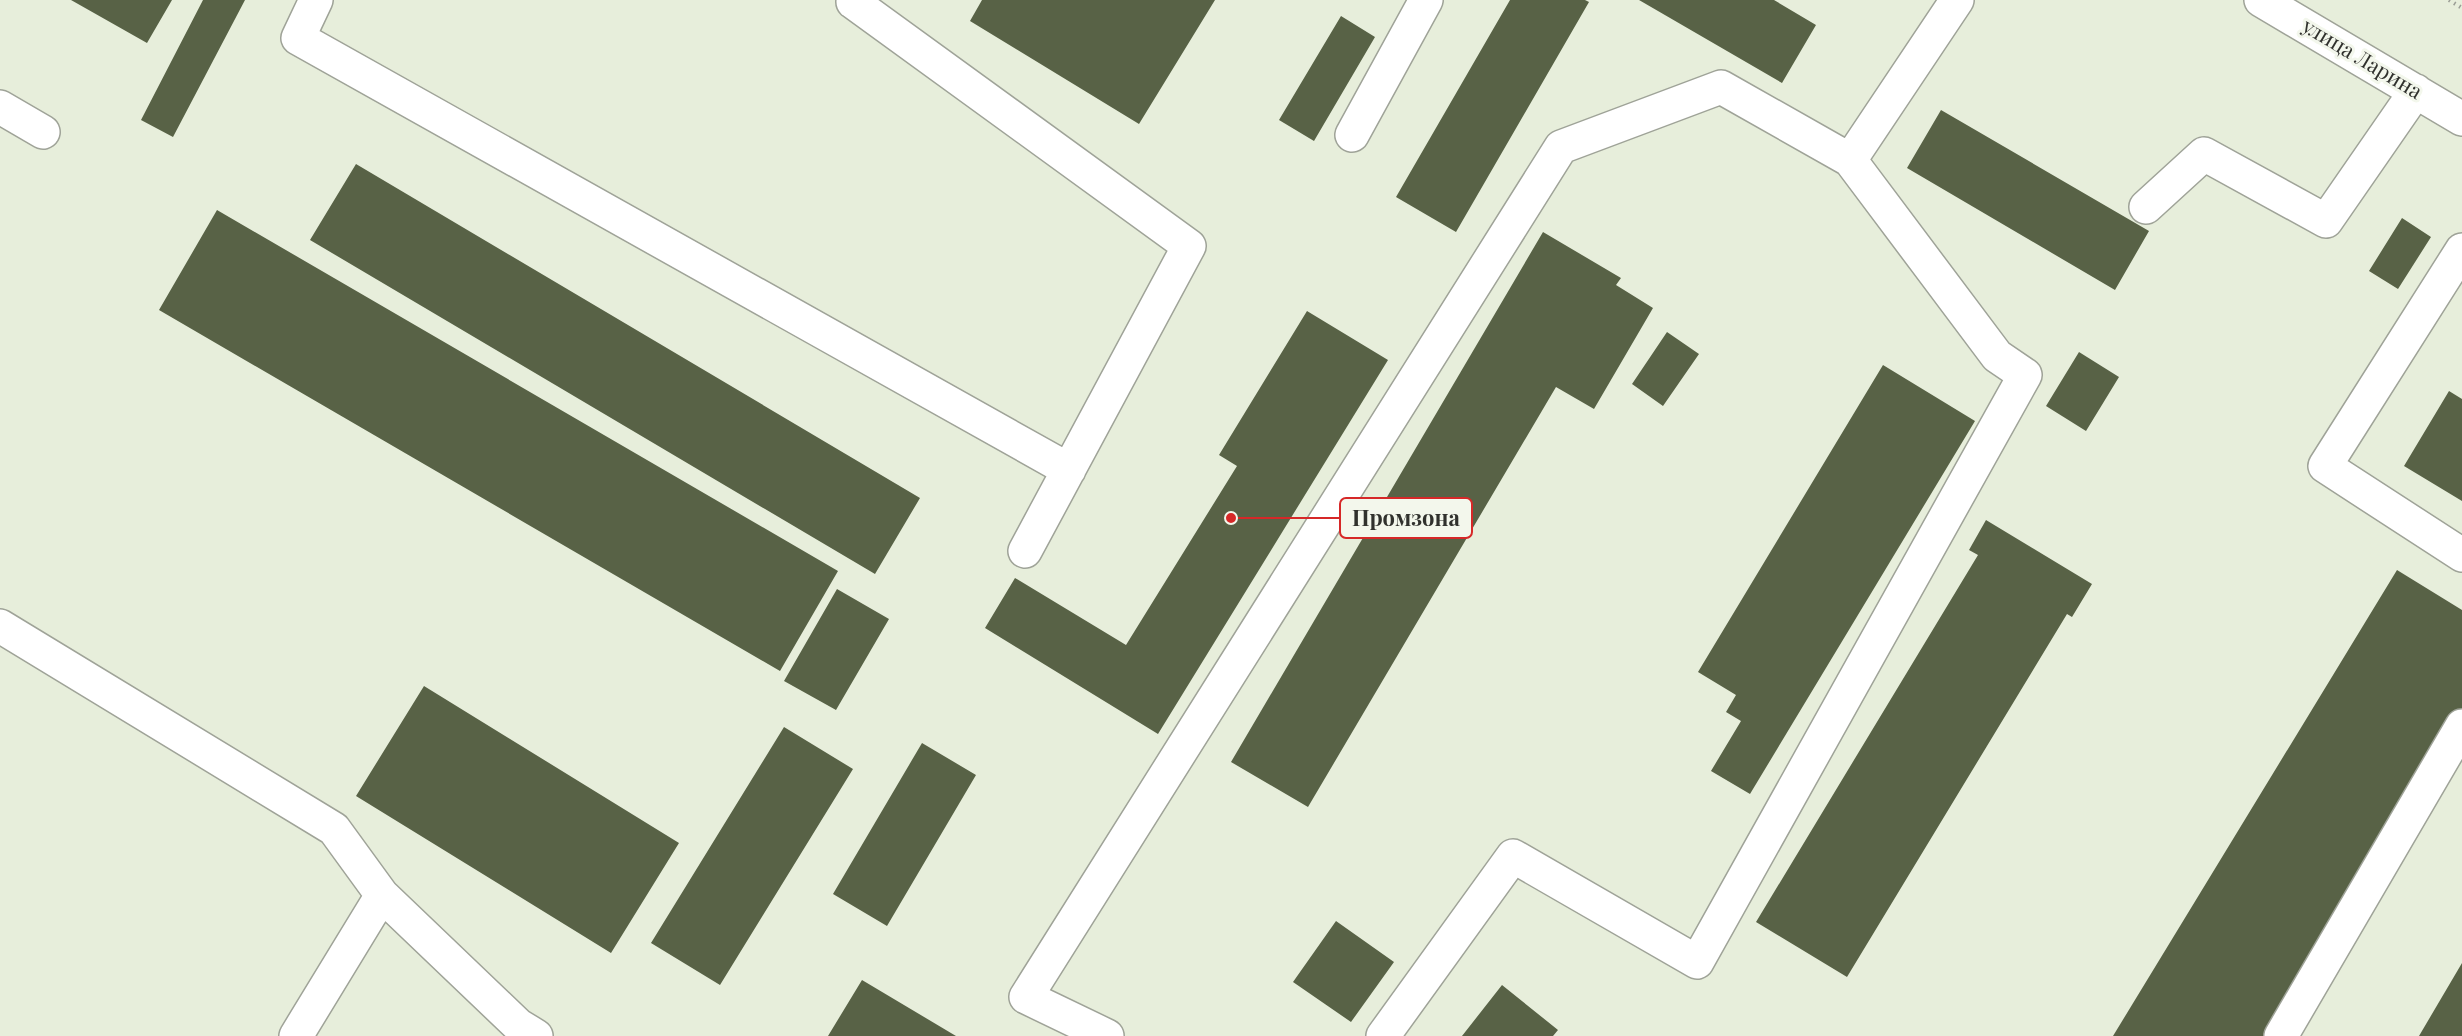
<svg xmlns="http://www.w3.org/2000/svg" width="2462" height="1036" viewBox="0 0 2462 1036" font-family="'Playfair Display',serif">
<style>
.built{fill:#e7eedb}
.building{fill:#586246}
.lines{fill:none;stroke-linecap:round;stroke-linejoin:round}
.minor-casing{stroke:#9fa398;stroke-width:36}
.path{stroke:#9b9e96;stroke-width:4;stroke-dasharray:1.5 4.5;stroke-linecap:butt}
.minor{stroke:#fff;stroke-width:33}
.labels{text-anchor:middle;stroke-width:6;stroke-linejoin:round;paint-order:stroke}
.street-label{font-size:21px;fill:#30312d;stroke:#f3f7ec}
.leader{fill:none;stroke:#d62828;stroke-width:2}
.callout-dot{fill:#d62828;stroke:#f3f7ec;stroke-width:2}
.callout{fill:#f3f7ec;stroke:#d62828;stroke-width:2}
.callout-label{font-size:22px;text-anchor:middle;font-weight:bold;fill:#30312d}
</style>
<rect width="100%" height="100%" fill="#f3f7ec"/>
<!-- built -->
<path class="built" d="M0 0H2462V1036H0Z"/>
<!-- building -->
<path class="building" d="M71 0H172L147 43Z
M203 0H245L173 137 141 120Z
M982 0H1215L1139 124 970 21Z
M1510 0H1585L1589 2 1456 232 1396 197Z
M1639 0H1774L1816 25 1782 83Z
M1341 16 1375 37 1314 141 1279 120Z
M1941 110 2149 231 2115 290 1907 168Z
M356 164 920 498 875 574 310 240Z
M217 210 838 571 780 671 159 310Z
M2402 218 2431 237 2398 289 2369 271Z
M1543 232 1621 278 1616 285 1653 308 1594 409 1556 387 1308 807 1231 762Z
M1307 311 1388 360 1158 734 985 628 1015 578 1126 645 1237 466 1219 455Z
M1667 332 1699 354 1663 406 1632 384Z
M2079 352 2119 377 2086 431 2046 406Z
M1883 365 1975 421 1750 794 1711 771 1741 721 1726 712 1736 695 1698 672Z
M2449 391 2462 399V501L2404 466Z
M1986 520 2092 584 2072 617 2067 614 1847 977 1756 922 1978 555 1969 550Z
M2397 570 2462 610V719L2268 1036H2113Z
M837 589 889 619 836 710 784 681Z
M424 686 679 843 611 953 356 796Z
M784 727 853 769 720 985 651 943Z
M922 743 976 775 887 926 833 894Z
M1336 921 1394 962 1351 1022 1293 982Z
M2462 963V1036H2419Z
M862 980 956 1036H828Z
M1502 985 1558 1030 1553 1036H1462Z"/>
<g class="lines">
<defs>
<path id="minor" d="M316 0 298 38 1069 470
M855 0 853 2 1189 246 1025 551
M2261 0 2462 119
M0 107 43 132
M1352 135 1426 0
M2146 207 2204 154 2326 221 2416 91
M2462 250 2325 466 2462 555
M0 626 334 829 382 895 518 1025 536 1036
M296 1036 382 895
M1107 1036 1026 997 1561 147 1721 87 1850 160
M1383 1036 1513 856 1697 962 2025 375 1997 356 1850 160 1957 0
M2281 1036 2462 726"/>
</defs>
<!-- minor casing -->
<use href="#minor" class="minor-casing"/>
<!-- path -->
<path class="path" d="M2449 0 2462 8"/>
<!-- minor -->
<use href="#minor" class="minor"/>
</g>
<g class="labels">
<!-- street labels -->
<g class="street-label">
<text transform="translate(2362 59) rotate(31)" y="7">улица Ларина</text>
</g>
</g>
<!-- callouts -->
<path class="leader" d="M1231 518L1340 518"/>
<circle class="callout-dot" cx="1231" cy="518" r="6"/>
<rect class="callout" x="1340" y="498" width="132" height="40" rx="6"/>
<g class="callout-label">
<text x="1406" y="526">Промзона</text>
</g>
</svg>
